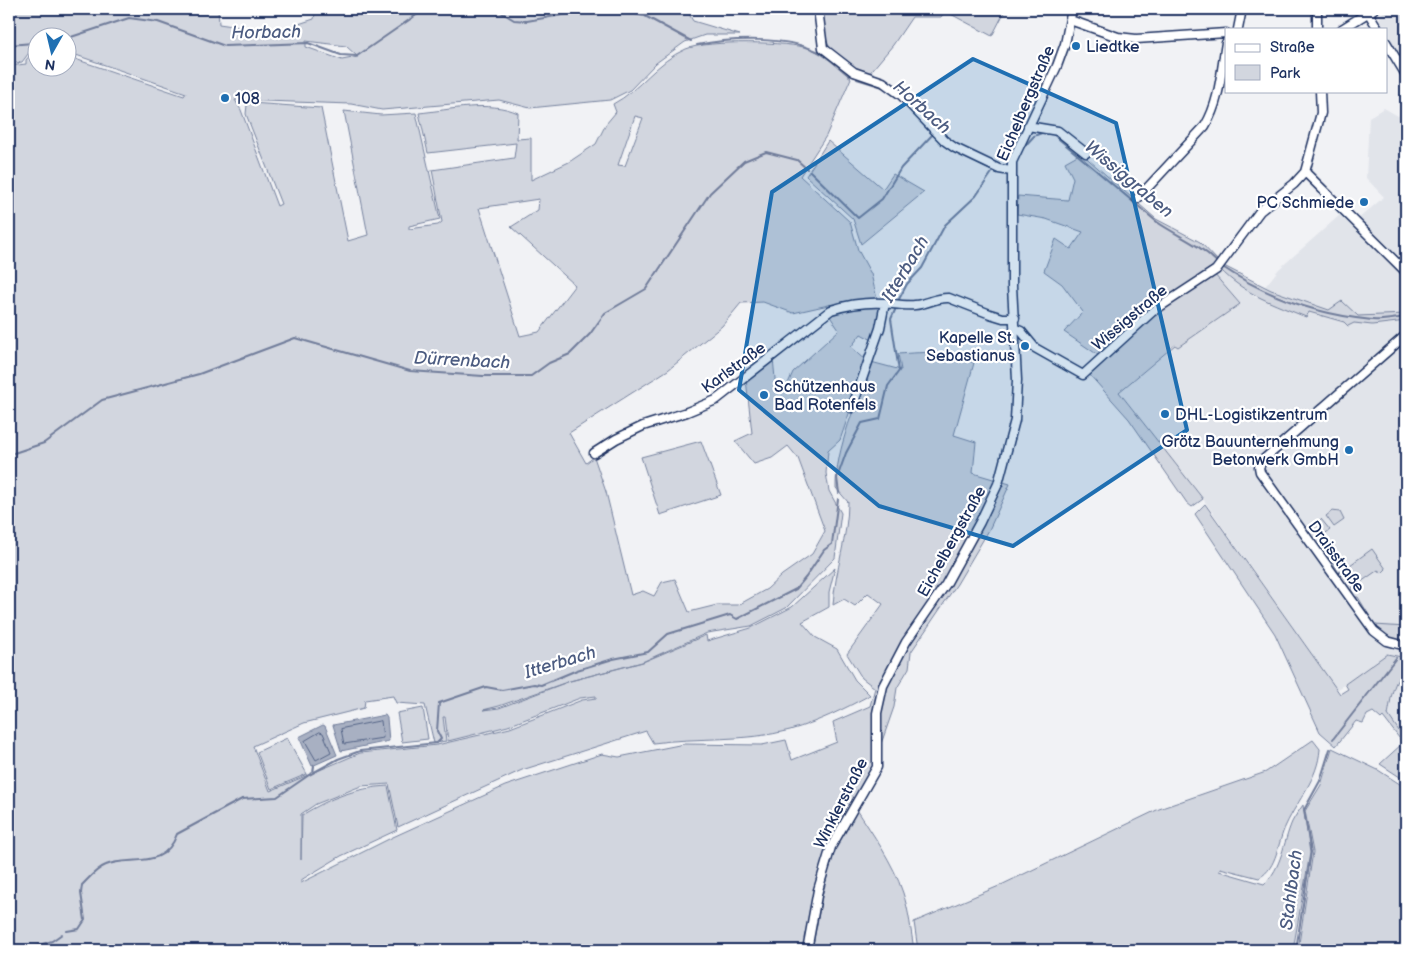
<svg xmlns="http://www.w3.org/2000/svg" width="1415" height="959" viewBox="0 0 1415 959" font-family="'Balsamiq Sans',sans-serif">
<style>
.built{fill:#e1e4ea}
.green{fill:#d2d6df;stroke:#76829e;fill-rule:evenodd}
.water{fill:#a8b0c2;stroke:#707c9a}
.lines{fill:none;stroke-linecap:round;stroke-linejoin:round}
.shore{stroke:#536386;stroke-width:1}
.stream{stroke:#707c9a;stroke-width:2}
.minor-casing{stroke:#1b2f5e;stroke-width:11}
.minor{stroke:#fff;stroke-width:8}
.marked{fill:#1f6fb2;fill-opacity:0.2;stroke:#1f6fb2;stroke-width:4;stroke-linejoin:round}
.poi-dot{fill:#1f6fb2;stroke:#fff;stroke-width:2}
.labels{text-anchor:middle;stroke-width:4.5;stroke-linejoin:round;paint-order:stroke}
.poi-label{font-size:16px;fill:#1b2f5e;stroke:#fff;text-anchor:start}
.street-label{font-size:16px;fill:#1b2f5e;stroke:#fff}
.water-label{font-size:18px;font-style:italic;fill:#4c5c81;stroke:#fff}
</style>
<rect width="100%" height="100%" fill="#f1f2f5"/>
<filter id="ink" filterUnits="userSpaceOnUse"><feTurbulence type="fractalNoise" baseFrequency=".02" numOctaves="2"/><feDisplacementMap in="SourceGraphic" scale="10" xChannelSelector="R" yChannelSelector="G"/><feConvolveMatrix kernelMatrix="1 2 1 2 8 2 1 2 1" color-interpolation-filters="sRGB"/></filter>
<g filter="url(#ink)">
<!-- built -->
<path class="built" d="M1386 9H1406V66L1386 32V29L1379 21 1381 15Z
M1384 108 1398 116 1406 112V658L1387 654 1337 690 1203 499 1119 392 1176 345 1178 347 1240 304 1214 274 1219 269 1256 298 1279 269 1340 215 1351 225 1384 197 1366 178 1369 117Z
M1406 671V741L1388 716 1394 687 1401 674Z"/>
<!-- green -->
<path class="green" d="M9 9H218L219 24 274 32 314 19 316 9H686L693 21 740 35H705L685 42 656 63 630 90 610 100 530 108 499 100 382 110 351 104 235 100 241 110 277 206 281 204 246 114 247 105 251 103 321 108 348 241 368 235 344 111 381 115 416 113 440 219 409 226V229L438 225 442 222 432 170 514 158 516 143 428 153 419 113C450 110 489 100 518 113L517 139 531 138V180L569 162 596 144 606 124 616 112 613 104C640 90 657 61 686 49 708 40 788 41 811 49 826 55 838 68 851 78L826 136 800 176 850 222 858 250 871 274 877 299 833 304 793 313 763 302 741 303 722 326 668 370 569 433 586 463 594 457 606 492 631 595 643 591 654 596 662 582 675 579 689 612 717 605H738L767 589 782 575 812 554 825 531 798 458 788 446 772 458 754 464 735 441 752 433 746 379 773 358 776 389 786 388 793 372 839 330 829 315 849 308 880 306 882 310 874 341 861 334 851 347 867 361 840 440 828 451 826 473 829 491 841 513 835 558 786 608 751 626 707 633 642 662 570 681 499 706 483 710 499 708 570 681 643 662 706 635 707 641 751 628 792 607 835 568 829 592V607L802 622 815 637 837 649 855 680 870 695C844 709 818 722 790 730 746 742 697 737 653 743L646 731 522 770 398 827 389 784 361 786 316 804 301 814V860L302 815C330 798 355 788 388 786L397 830 341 856 301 880V883L393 837 505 786 602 754 619 757 684 744 762 745 786 740 792 760 837 742 833 722 870 706 875 688 862 678 847 654 883 604 868 593 855 606 844 599 833 605C835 570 848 537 848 502L836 488C835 449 858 400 871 362L901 370 898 354C926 352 949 350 974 363L954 435 976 442 973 473 1010 484 989 530 957 584 911 652 909 668 897 688 894 707 873 767 833 836 822 862 802 950H9V66L26 64V60L37 47 38 68H68V38L45 37 49 33 55 32H45L41 37 38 38 37 42 22 62 9 64ZM306 41 346 46 358 57 342 60 306 47ZM76 55 186 93 184 96 75 59ZM635 116 643 118 625 166 618 165ZM539 199 538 210 511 227 575 285 539 332 520 336 479 208ZM393 696 396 703 425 705 434 743 446 741 443 717H445L448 741 508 726 580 698 596 696V698L582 700 510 728 437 745 360 753 270 791 253 746 304 723 364 708 365 700Z
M835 9H1006L992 36 945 11 941 17H912L893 45 868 75C834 62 827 52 821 16Z
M828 141 883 189 893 174 924 192 861 244 853 219 806 176Z
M1081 153 1156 219 1200 242 1219 262 1142 315 1098 355 1064 332 1083 312 1062 284 1044 271 1056 239 1071 249 1083 232 1046 219 1017 214 1018 196 1068 200 1073 178 1065 162Z
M1222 265 1271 290 1329 310 1342 301 1358 316 1406 314V321L1372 325 1354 323 1348 326 1344 322 1309 312 1306 317C1274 304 1244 294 1220 269Z
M1214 274 1240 304 1178 347 1175 345 1119 392 1203 499 1192 507 1187 503 1129 419 1088 373 1151 314Z
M1021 336 1032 349 1020 352 1019 339Z
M701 441 721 495 660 515 641 457Z
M1205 504 1340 694 1348 689 1345 684 1387 654 1406 658V671C1392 680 1391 700 1388 715L1406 741V781L1380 764 1403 743 1383 717 1381 719 1373 712 1367 715 1363 723 1356 721 1336 746 1320 732 1275 634 1195 514Z
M1332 511 1340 512 1344 520 1334 527 1326 516Z
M1321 519 1330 530 1319 538 1315 532 1314 525Z
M1372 549 1386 569 1382 573 1378 570 1351 589 1353 593 1323 555 1326 552 1339 573Z
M1356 597H1358L1375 625 1406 627V643C1385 637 1375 629 1363 611 1360 606 1356 602 1356 597Z
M423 708 428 739 402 742 397 713Z
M287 738 307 774 271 789 257 752Z
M1313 740 1320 749C1318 779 1298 799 1286 825 1277 843 1278 867 1259 878L1220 868 1219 871 1264 884C1282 868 1283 843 1292 822 1295 816 1299 811 1303 805L1310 853 1293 950H918L914 922 999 886 1159 809 1266 772Z
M1332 748 1378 770 1406 788V950H1298L1313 852 1305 811 1321 785Z
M856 808C873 835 893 862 903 893 909 911 911 931 914 950H812L822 897 835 845Z"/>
<!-- water -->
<path class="water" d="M385 715 387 718 389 741 341 751 333 725Z
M323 725 325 726 337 755 312 766 299 737Z"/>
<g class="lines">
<!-- shore -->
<path class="shore" d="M381 721 383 738 344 744 341 729Z
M320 732 323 733 331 752 316 760 305 741Z"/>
<!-- stream -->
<path class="stream" d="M496 9 514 20 527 21 596 9
M609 9 645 16 691 41
M68 38 129 18 158 22 225 46 308 43 341 55 357 56 425 9
M9 45 33 43
M697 45C731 38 787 36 819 52 830 57 840 68 850 76
M857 79 886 88
M1053 134 1157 222C1179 237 1198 243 1218 263
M1023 148 1034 136 1044 132
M953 151 995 172
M810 171 858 218 882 199 901 168 933 134
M1221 266C1266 296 1318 315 1372 320 1383 321 1395 318 1406 317
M898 301 907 284 922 268 945 225 976 196 993 171
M14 453 44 443 102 400 199 374 295 338 410 371 483 376H531L549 363 570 354 590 334 605 313 646 289 710 193 744 161 766 152 797 160 807 169
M839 493 837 478 846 453 862 423 880 419 888 386 899 371 891 319 896 308
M1333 739 1396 658
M313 773 314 766
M67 931 79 929 85 920 81 893 82 885C88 879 97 868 106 865 130 855 164 871 177 834L242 799 277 797 309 775 338 759 360 751 437 743 441 739 437 731 439 703 486 687 502 690 534 684 541 685 577 670 613 659 648 652 668 634 730 615 737 619 796 589 806 577 824 550 832 544 838 499
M24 950 52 941 62 934
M1296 950 1311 852 1304 810 1320 781 1330 749"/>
<defs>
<path id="minor" d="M818 9 823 48 854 72 883 82 901 95 945 141 955 148 999 169 1011 171
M1317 9V29
M1368 12 1378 29
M1070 20 1118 37 1136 39 1226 33
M1238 29 1242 9
M1342 29 1374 9
M1386 42 1406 75
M1028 126 1058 131 1086 153
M1305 172 1406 272
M1137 199 1205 126C1220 101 1221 72 1226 43
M1016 329 1021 331 1035 348 1083 375 1152 312 1216 270 1260 211 1294 184 1305 172 1321 113 1320 91
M1406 335 1263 460 1259 467 1260 472 1374 631 1387 641 1406 646
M852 408 880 328 885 303
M594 453 616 439 643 426 687 412 716 400 831 310C847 305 867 302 884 303 895 304 904 306 915 305 927 304 937 297 949 298L990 314 1003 318H1015
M807 950 818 890 831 847 877 767V713L883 686 906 642 946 584 980 522 998 484 1015 420 1017 380 1012 286V162L1057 66 1065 44 1072 9"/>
</defs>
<!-- minor casing -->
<use href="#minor" class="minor-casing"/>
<!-- minor -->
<use href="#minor" class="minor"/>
</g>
</g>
<!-- marked area -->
<path class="marked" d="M973 59 1116 123 1187 430 1013 546 879 506 739 390 772 192Z"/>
<!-- markers -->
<g class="poi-dot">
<circle cx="1076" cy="46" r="5"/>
<circle cx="225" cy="98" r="5"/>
<circle cx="1364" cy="202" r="5"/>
<circle cx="1025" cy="346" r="5"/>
<circle cx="764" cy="395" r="5"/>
<circle cx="1165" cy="414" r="5"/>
<circle cx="1349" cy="450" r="5"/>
</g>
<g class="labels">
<!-- poi labels -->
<g class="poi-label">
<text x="1086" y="52">Liedtke</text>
<text x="235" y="104">108</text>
<text x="1354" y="208" text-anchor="end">PC Schmiede</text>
<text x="1015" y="343" text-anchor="end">Kapelle St.<tspan x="1015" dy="18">Sebastianus</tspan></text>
<text x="774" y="392">Schützenhaus<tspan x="774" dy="18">Bad Rotenfels</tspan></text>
<text x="1175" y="420">DHL-Logistikzentrum</text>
<text x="1339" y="447" text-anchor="end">Grötz Bauunternehmung<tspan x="1339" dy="18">Betonwerk GmbH</tspan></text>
</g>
<!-- street labels -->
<g class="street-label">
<text transform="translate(1025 103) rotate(-67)" y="6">Eichelbergstraße</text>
<text transform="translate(1129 317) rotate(-40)" y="6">Wissigstraße</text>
<text transform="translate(733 367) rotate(-36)" y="6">Karlstraße</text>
<text transform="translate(951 541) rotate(-61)" y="6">Eichelbergstraße</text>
<text transform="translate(1337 556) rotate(54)" y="6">Draisstraße</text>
<text transform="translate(840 803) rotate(-63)" y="6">Winklerstraße</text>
</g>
<!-- water labels -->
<g class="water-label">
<text transform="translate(266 32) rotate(-1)" y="6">Horbach</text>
<text transform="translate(922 107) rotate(42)" y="6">Horbach</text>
<text transform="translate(1129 179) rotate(40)" y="6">Wissiggraben</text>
<text transform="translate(905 269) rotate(-59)" y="6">Itterbach</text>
<text transform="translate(462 360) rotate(3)" y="6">Dürrenbach</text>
<text transform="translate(560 662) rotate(-17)" y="6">Itterbach</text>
<text transform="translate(1291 890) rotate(-83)" y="6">Stahlbach</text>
</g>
</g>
<!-- margin -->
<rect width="1415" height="959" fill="none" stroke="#fff" stroke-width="30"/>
<rect x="15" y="15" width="1385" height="929" fill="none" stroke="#1b2f5e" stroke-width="2" filter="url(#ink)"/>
<!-- legend -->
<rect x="1225" y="28" width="162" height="65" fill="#ffffff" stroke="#a4acbf"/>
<rect x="1235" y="44" width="25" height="8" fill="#ffffff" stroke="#a4acbf"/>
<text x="1270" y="52" font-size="15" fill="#1b2f5e">Straße</text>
<rect x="1235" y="65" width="25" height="15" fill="#d2d6df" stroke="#a4acbf"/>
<text x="1270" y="78" font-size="15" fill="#1b2f5e">Park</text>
<!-- north arrow -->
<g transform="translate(52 52) rotate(188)"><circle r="24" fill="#ffffff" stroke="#a4acbf"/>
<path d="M0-4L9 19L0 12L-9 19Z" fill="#1f6fb2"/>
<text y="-8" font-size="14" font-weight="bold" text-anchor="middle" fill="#1b2f5e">N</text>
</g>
</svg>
